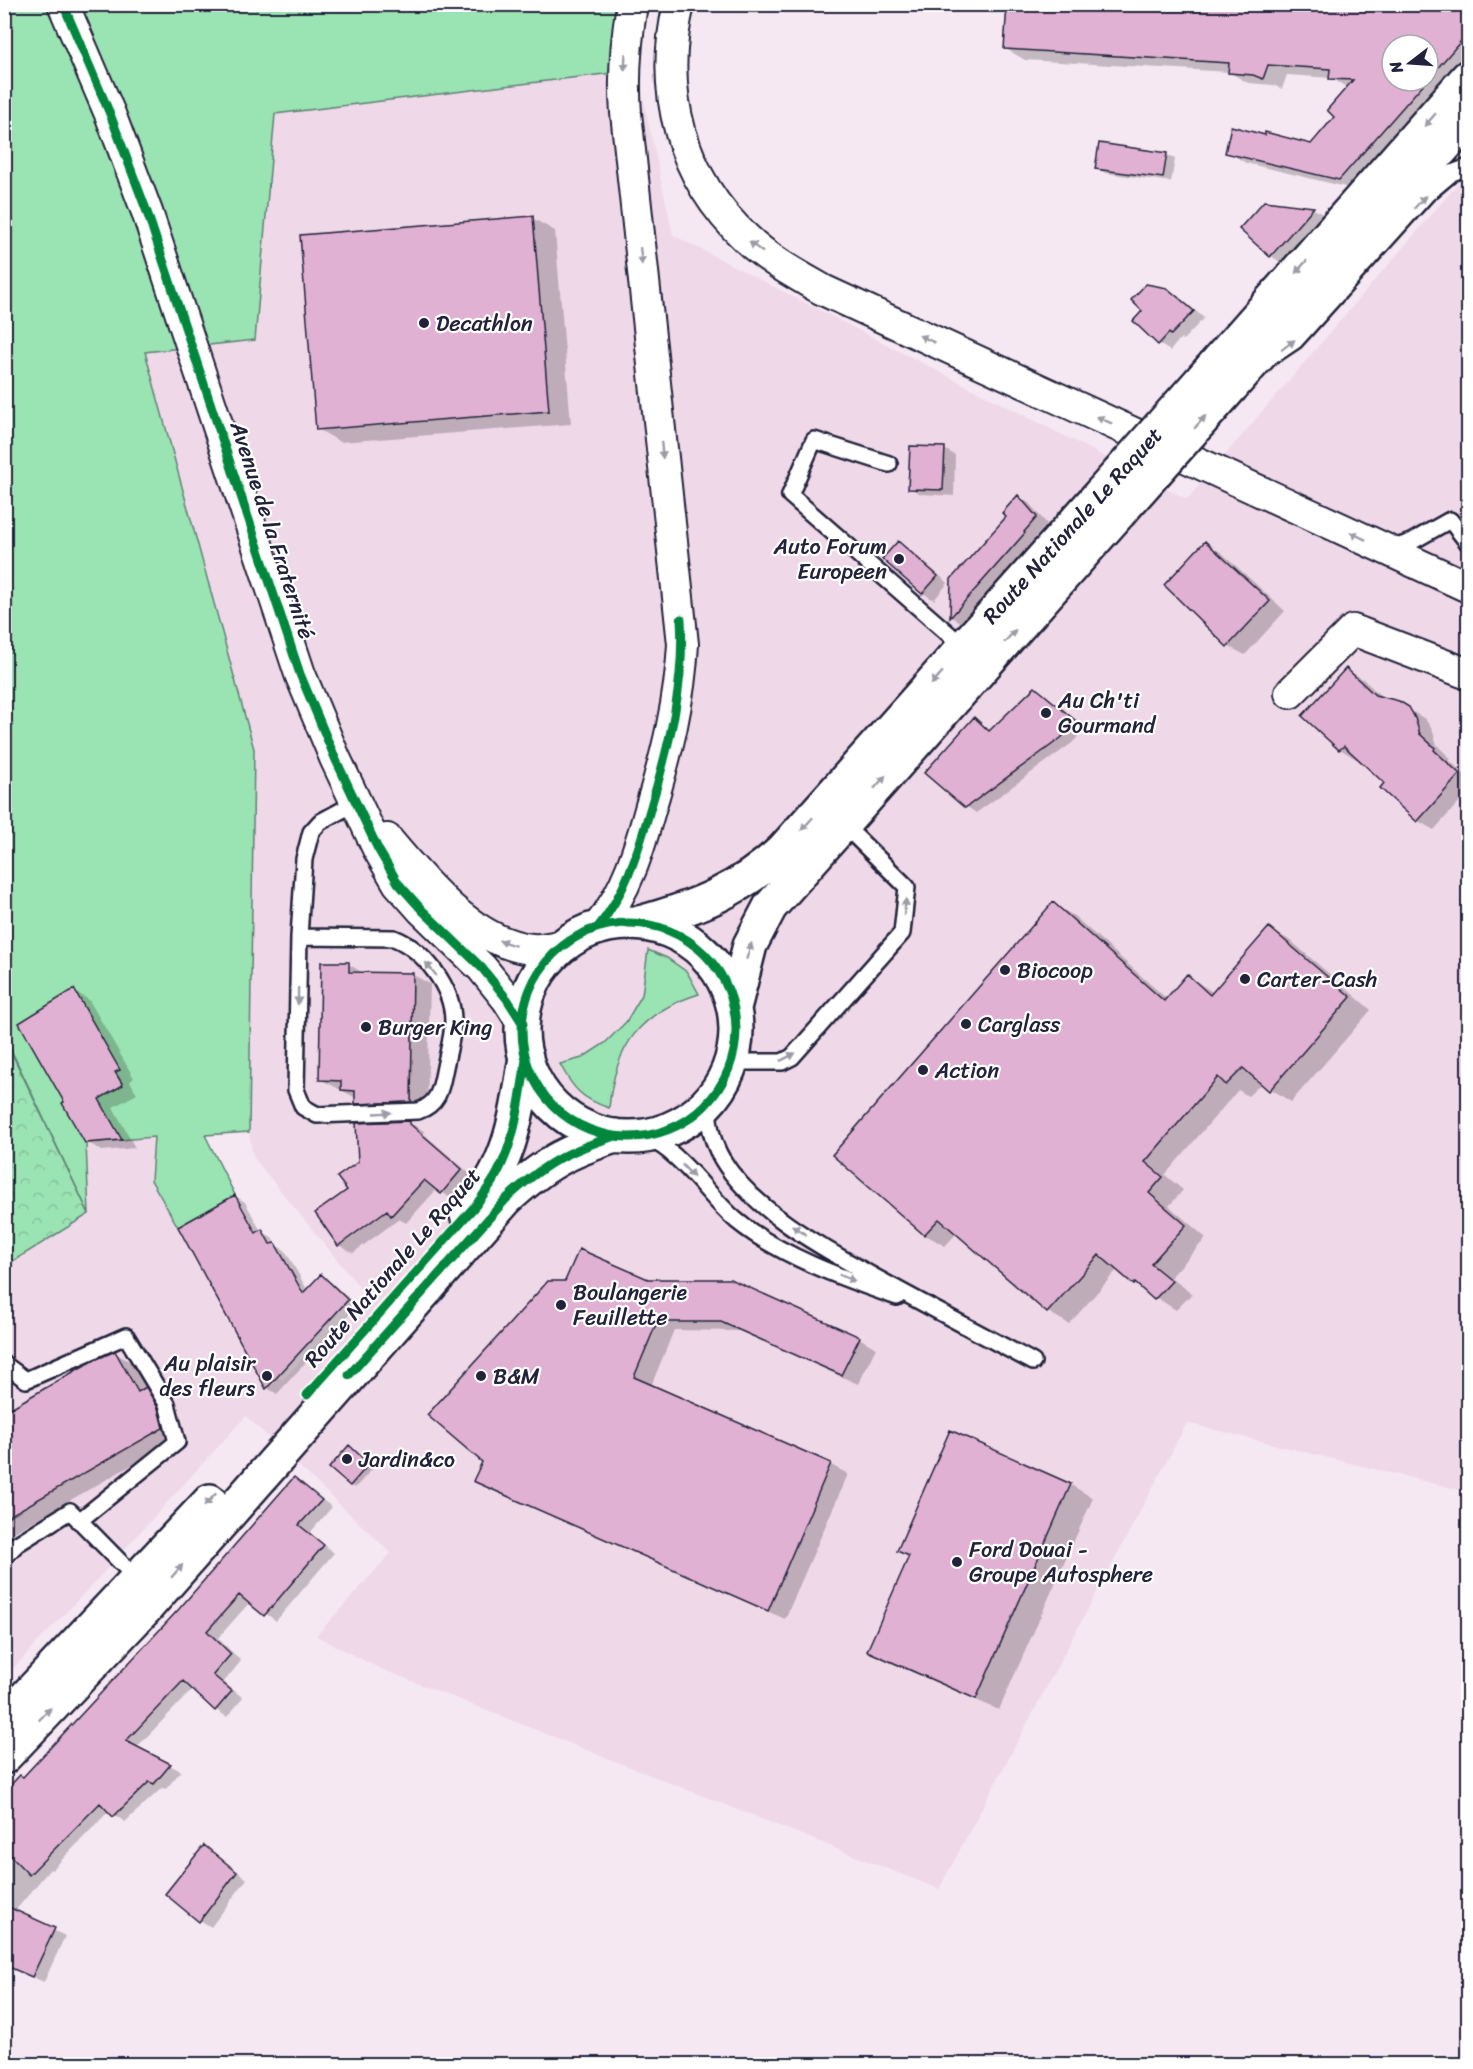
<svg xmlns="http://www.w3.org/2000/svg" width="1473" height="2069" viewBox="0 0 1473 2069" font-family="Sriracha,sans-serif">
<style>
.built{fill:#efd8e8}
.green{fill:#9ae3b2;stroke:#5e8276;stroke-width:1.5}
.forest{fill:url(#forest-crowns);stroke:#5e8276;stroke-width:1.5}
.shadow{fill:#0003;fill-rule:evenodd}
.building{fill:#e0b1d2;stroke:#22223b;stroke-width:1.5}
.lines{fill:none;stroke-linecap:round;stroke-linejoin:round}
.lane-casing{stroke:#22223b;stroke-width:20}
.street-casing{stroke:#22223b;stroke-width:34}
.secondary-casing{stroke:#22223b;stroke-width:38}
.lane{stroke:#fff;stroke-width:15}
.street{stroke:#fff;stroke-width:30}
.secondary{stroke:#fff;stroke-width:33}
.secondary-bridge-casing{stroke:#22223b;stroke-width:38;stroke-linecap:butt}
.secondary-bridge{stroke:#fff;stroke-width:33}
.cycleway-casing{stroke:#fff;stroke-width:13}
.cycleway{stroke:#00873e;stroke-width:9}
.oneway{fill:#9c9ca7}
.poi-dot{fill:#22223b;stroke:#fff;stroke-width:2}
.labels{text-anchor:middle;stroke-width:4.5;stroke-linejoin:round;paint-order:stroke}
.poi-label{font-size:22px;fill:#22223b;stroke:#fff;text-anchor:start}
.street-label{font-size:22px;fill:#22223b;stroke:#fff}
</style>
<defs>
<pattern id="forest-crowns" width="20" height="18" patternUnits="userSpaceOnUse" patternTransform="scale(1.5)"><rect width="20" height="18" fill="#9ae3b2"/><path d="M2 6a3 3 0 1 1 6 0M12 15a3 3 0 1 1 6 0" fill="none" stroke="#84c29a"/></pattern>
</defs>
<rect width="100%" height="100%" fill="#f6e8f2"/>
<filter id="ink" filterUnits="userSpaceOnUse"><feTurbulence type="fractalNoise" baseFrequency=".0167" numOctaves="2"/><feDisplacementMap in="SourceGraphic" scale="12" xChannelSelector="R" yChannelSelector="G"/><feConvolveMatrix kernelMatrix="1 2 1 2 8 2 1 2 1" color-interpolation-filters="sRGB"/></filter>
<g filter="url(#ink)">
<!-- built -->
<path class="built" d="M637 70 673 235 1187 499 1468 172V1492L1187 1423 939 1889 379 1668 316 1636 391 1553 246 1416 92 1585 5 1677V1266L88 1214 85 1143 154 1136 151 1180 221 1306 260 1341 282 1380 366 1295 253 1157 249 1132 254 749 145 351 255 340 275 114Z"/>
<!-- green -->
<path class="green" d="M5 5H624L637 70 275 114 255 340 145 352 254 749 249 1132 205 1135 235 1195 178 1227 151 1180 154 1137 86 1143 89 1214 5 1037Z
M648 950 667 958 687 972 699 994C639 1013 615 1046 609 1108 582 1099 573 1089 560 1064L582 1058 605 1043 626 1022 642 995Z"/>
<!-- forest -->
<path class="forest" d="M4 1037 89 1214 5 1266H4Z"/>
<!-- shadow -->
<path class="shadow" d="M1008 4H1468V65L1358 190 1246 163 1227 152 1311 145 1337 117 1348 88 1331 78 1287 75 1282 89 1273 85 1248 83 1229 72 1025 60 1006 49ZM1392 45H1428V81H1392Z
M1166 154 1175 159 1171 182 1105 173 1097 168Z
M1265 203 1314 209 1324 215 1282 263 1271 256 1241 229Z
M532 218 555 231 571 424 340 442 318 429Z
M1167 290 1178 296 1204 318 1183 340 1180 339 1170 351 1159 344 1135 321Z
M944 449 955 455 954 496 921 494 910 488Z
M1018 497 1029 503 1047 524 1034 539 1035 541 962 623 951 617 953 580 1008 517Z
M898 543 909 549 948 583 934 600 923 593 884 559Z
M1205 543 1222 553 1285 611 1245 655 1228 646 1166 585Z
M1347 670 1363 679 1384 699 1398 703 1425 719 1432 729 1437 745 1451 759 1449 760 1468 778V792L1434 830 1418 821 1386 783 1358 757 1356 759 1340 749 1304 716Z
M1035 689 1046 695 1086 728 1072 743 976 813 966 806 974 719 991 731Z
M1053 904 1074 916 1167 999 1188 976 1214 993 1270 929 1291 941 1371 1010 1291 1102 1262 1083 1248 1096 1238 1090 1165 1175 1183 1190 1169 1206 1206 1238 1171 1277 1192 1294 1176 1310 1135 1284 1118 1269 1069 1324 1048 1312 957 1233 945 1246 924 1234Z
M348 964 365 974 413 975 430 984 427 1110 373 1113 357 1103 356 1098 320 1079Z
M74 991 89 1000 134 1078 130 1081 137 1094 113 1107 135 1148 102 1151 87 1142Z
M410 1123 424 1131V1134L475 1178 455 1201 437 1189 406 1223 399 1219 353 1253 339 1245 349 1190Z
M235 1196 245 1202 261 1231 272 1237 277 1246 285 1250 308 1291 321 1276 331 1282 357 1306 277 1394 267 1388 180 1228Z
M648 1281 859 1338 876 1348 858 1384 739 1331 674 1330 651 1386 831 1465 848 1474 785 1619 492 1490 475 1480Z
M115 1353 132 1363 148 1390 163 1399 179 1438 4 1538V1414Z
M951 1432 1071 1485 1093 1498 999 1710 891 1663 869 1650 910 1557Z
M354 1450 373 1468 355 1488 350 1485Z
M294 1479 332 1507 310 1533 334 1553 276 1621 250 1602 218 1638 241 1661 224 1682 243 1698 227 1717 216 1710 193 1689 136 1748 181 1771 166 1789 162 1788 125 1822 109 1811 52 1870 50 1869 15 1911 65 1936 44 1982 4 1965V1794L24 1779 180 1610Z
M204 1847 215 1853 247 1879 211 1927 200 1920Z
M4 2054 15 2057 12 2064H4Z
M17 2059 25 2063V2064H15Z"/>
<!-- building -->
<path class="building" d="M1007 4H1468V33L1428 79V45H1392V81H1426L1339 180 1225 153 1231 126 1265 135V132L1311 144 1334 117 1327 110 1353 80 1329 79 1330 69 1268 65 1263 79 1253 75 1228 73 1229 63 1004 49Z
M1099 143 1167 153 1163 178 1095 169Z
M1264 201 1314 207 1270 257 1239 229Z
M533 216 549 411 316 430 300 235Z
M1146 284 1167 288 1194 311 1171 335 1169 333 1158 345 1133 321 1142 311 1131 300Z
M910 446 945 447 943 490 908 489Z
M1018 495 1037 517 1024 532 1025 533 950 618 951 579 1006 517 1002 513Z
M898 541 938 576 922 594 882 559Z
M1205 541 1270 601 1227 647 1164 585Z
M1346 668 1375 695 1399 701 1409 707 1415 718 1420 734 1435 748 1434 750 1460 774 1417 822 1380 788 1384 783 1344 746 1339 750 1302 716Z
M1035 687 1076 721 1061 738 965 808 924 773 974 717 989 731Z
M1053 902 1164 1001 1187 974 1210 995 1269 927 1351 997 1269 1091 1243 1068 1226 1085 1218 1077 1145 1162 1163 1177 1149 1193 1186 1225 1151 1264 1172 1281 1154 1300 1135 1283 1134 1285 1099 1255 1047 1313 939 1219 924 1235 832 1155Z
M321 962H349V972L413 973 411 1102 355 1104V1091L341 1090V1081L319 1080Z
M74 989 120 1070 115 1072 123 1085 99 1099 122 1140 85 1143 62 1103 64 1102 19 1023Z
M410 1121V1124L462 1169 441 1194 424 1180 391 1216 387 1210 338 1246 315 1213 347 1190 337 1177 358 1162 356 1123Z
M235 1195 256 1233 262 1229 270 1244 275 1243 303 1293 321 1274 348 1300 266 1389 178 1227Z
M579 1249 648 1279H730L860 1337 841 1375 721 1322H657L634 1377 831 1463 768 1611 473 1481 482 1462 427 1415 548 1281H565Z
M115 1351 138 1392 146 1387 158 1408 163 1428 4 1519V1412L92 1361Z
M950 1430 1071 1484 976 1699 867 1651 909 1556 897 1551Z
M349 1445 369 1464 350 1486 329 1468Z
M294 1477 322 1500 299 1525 324 1545 264 1616 239 1595 207 1631 231 1654 213 1675 232 1691 215 1711 183 1681 126 1741 171 1764 154 1784 149 1782 113 1817 100 1803 29 1875 4 1849V1792L20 1775 23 1777 179 1609Z
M204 1845 237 1872 199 1922 165 1894Z
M4 1905 55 1928 32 1977 4 1965Z"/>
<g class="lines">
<defs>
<path id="lane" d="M1277 353 1295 341 1305 330 1427 194 1452 173 1468 167
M889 464 814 440 790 495 966 649
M1391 549 1411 542 1450 520 1468 543
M299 937 394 938C424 950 453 987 453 1021 453 1036 448 1052 445 1067 441 1086 440 1104 418 1111L317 1115 303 1107 296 1090 299 937 304 859 311 832 320 822 357 802
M731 1062H782L792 1057 902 933 907 887 843 824
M708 1102C708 1121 712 1142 722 1159 754 1213 830 1252 884 1282 933 1309 983 1335 1033 1362
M642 1136C650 1140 659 1143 666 1149 693 1169 711 1199 737 1221 780 1256 845 1279 897 1297
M4 1364 26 1380 126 1336 167 1404 177 1442 79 1521
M4 1557 17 1544 70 1511 137 1579"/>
<path id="street" d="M63 4 110 114 147 212 300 674 335 758 378 849 398 883 422 910 482 968 507 999 523 1024
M679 4C658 91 681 178 747 239 769 260 797 275 823 290L1468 587
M1290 693 1353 630 1468 674
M387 839C422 881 474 944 532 949 543 950 553 947 564 945
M598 927C627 891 639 850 651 806 667 753 680 700 683 644L626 113C623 76 626 41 632 4"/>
<path id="secondary" d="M1211 369 1468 77
M1232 386 1468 120
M640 923C697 907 739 891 783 850L1101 493
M522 1030a107 107 0 1 1 214 0a107 107 0 1 1-214 0Z
M734 1008 750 945 770 907 1119 513
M467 1215C511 1165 516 1120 526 1057
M4 1720 210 1501
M4 1757 146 1608 506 1199C544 1164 565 1152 615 1136"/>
</defs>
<!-- lane casing -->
<use href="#lane" class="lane-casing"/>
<!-- street casing -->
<use href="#street" class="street-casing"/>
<!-- secondary casing -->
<use href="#secondary" class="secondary-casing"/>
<!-- lane -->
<use href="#lane" class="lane"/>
<!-- street -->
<use href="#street" class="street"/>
<!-- secondary -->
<use href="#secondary" class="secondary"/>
<defs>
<path id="secondary-bridge" d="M1101 493 1211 369
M1119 513 1232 386"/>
</defs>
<!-- secondary-bridge casing -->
<use href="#secondary-bridge" class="secondary-bridge-casing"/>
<!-- secondary-bridge -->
<use href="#secondary-bridge" class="secondary-bridge"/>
<defs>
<path id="cycleway" d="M63 4 110 114 147 212 300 674 335 758 378 849 398 883 422 910 482 968 507 999 523 1024
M522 1030a107 107 0 1 1 214 0a107 107 0 1 1-214 0Z
M598 927C628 890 639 847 652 803 670 742 685 682 681 619
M349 1375 506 1199C544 1164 565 1152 615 1136
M307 1395 476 1205C483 1195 491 1185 497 1174 516 1139 520 1098 526 1060"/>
</defs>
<!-- cycleway casing -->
<use href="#cycleway" class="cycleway-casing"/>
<!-- cycleway -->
<use href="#cycleway" class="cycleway"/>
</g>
<!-- one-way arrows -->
<defs><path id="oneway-solid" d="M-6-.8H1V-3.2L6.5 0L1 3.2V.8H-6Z" transform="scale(1.5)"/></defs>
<g class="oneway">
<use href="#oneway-solid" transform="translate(625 62) rotate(93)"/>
<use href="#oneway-solid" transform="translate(1430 120) rotate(131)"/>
<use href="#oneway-solid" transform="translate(1420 202) rotate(-48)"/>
<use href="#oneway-solid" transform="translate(756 247) rotate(-142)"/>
<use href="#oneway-solid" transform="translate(641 256) rotate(84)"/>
<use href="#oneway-solid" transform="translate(1301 267) rotate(131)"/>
<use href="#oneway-solid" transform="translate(927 339) rotate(-155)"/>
<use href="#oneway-solid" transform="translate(1288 345) rotate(-37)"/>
<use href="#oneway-solid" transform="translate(1104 420) rotate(-156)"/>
<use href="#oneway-solid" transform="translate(1200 422) rotate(-49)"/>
<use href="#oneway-solid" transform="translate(662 450) rotate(84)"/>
<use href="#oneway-solid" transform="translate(1358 536) rotate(-155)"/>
<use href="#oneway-solid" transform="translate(1010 636) rotate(-48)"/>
<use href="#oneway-solid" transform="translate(937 678) rotate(131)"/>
<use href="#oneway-solid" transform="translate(880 782) rotate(-49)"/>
<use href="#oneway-solid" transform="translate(807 824) rotate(132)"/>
<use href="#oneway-solid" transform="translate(905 907) rotate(-83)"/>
<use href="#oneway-solid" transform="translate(507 943) rotate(-162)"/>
<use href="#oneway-solid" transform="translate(749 951) rotate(-72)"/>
<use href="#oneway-solid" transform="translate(431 969) rotate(-129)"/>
<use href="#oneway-solid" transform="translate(298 996) rotate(91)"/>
<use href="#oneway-solid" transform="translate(788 1057) rotate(-27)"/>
<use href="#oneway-solid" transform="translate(383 1113) rotate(-3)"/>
<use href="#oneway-solid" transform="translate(688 1171) rotate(47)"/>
<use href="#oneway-solid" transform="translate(799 1230) rotate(-146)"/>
<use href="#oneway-solid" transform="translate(847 1278) rotate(23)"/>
<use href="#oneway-solid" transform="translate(210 1500) rotate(133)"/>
<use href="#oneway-solid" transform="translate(177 1571) rotate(-49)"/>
<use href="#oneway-solid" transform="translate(45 1714) rotate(-46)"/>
</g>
</g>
<!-- markers -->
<g class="poi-dot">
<circle cx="424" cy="323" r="6"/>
<circle cx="899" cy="559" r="6"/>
<circle cx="1046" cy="713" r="6"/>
<circle cx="1005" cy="970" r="6"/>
<circle cx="1245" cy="979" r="6"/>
<circle cx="966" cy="1024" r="6"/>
<circle cx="366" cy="1027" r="6"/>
<circle cx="923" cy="1070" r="6"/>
<circle cx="561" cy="1305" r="6"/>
<circle cx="267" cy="1376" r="6"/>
<circle cx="481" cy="1376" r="6"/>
<circle cx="347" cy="1459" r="6"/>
<circle cx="957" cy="1562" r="6"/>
</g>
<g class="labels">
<!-- poi labels -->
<g class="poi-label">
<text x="436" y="331">Decathlon</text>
<text x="887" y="554" text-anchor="end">Auto Forum<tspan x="887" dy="25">Europeen</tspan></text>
<text x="1058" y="708">Au Ch'ti<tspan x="1058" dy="25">Gourmand</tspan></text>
<text x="1017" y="978">Biocoop</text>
<text x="1257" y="987">Carter-Cash</text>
<text x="978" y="1032">Carglass</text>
<text x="378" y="1035">Burger King</text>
<text x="935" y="1078">Action</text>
<text x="573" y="1300">Boulangerie<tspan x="573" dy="25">Feuillette</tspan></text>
<text x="255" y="1371" text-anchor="end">Au plaisir<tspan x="255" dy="25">des fleurs</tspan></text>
<text x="493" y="1384">B&amp;M</text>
<text x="359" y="1467">Jardin&amp;co</text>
<text x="969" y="1557">Ford Douai -<tspan x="969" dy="25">Groupe Autosphere</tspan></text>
</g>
<!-- street labels -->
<g class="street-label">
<text transform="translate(1072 525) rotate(-48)" y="8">Route Nationale Le Raquet</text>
<text transform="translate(273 530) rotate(72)" y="8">Avenue de la Fraternité</text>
<text transform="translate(392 1267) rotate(-49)" y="8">Route Nationale Le Raquet</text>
</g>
</g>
<!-- margin -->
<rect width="1473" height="2069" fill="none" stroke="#fff" stroke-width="24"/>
<rect x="12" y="12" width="1449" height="2045" fill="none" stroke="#22223b" stroke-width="2" filter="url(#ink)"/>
<!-- north arrow -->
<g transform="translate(1410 63) rotate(253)"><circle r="28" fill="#ffffff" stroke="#a7a7b1" stroke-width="1.5"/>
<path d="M0-4.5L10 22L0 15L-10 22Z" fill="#22223b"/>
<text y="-9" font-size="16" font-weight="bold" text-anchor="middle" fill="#22223b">N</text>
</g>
</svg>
